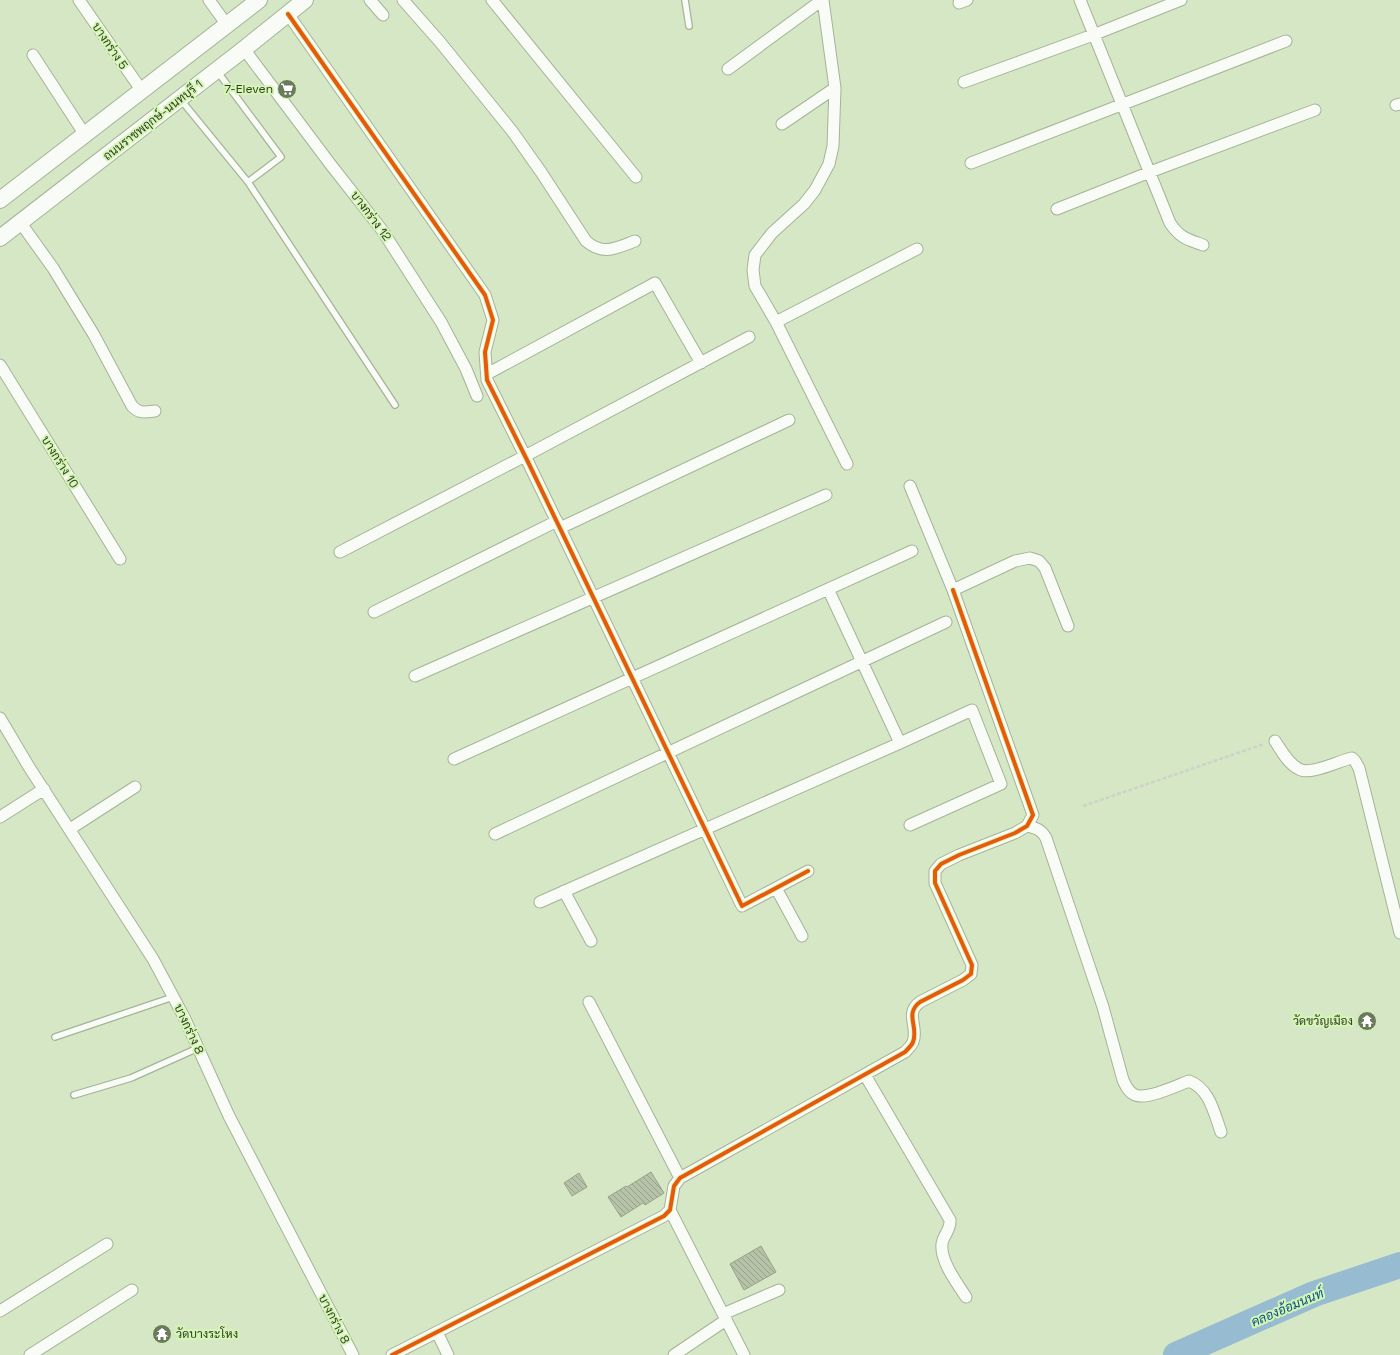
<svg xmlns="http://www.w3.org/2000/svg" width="1400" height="1355" viewBox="0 0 1400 1355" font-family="'Space Grotesk',Sarabun,sans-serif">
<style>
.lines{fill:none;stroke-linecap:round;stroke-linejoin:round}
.river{stroke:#97bcd1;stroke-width:26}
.building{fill:url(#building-back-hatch);stroke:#96a489}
.service-casing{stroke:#a5b398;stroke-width:8}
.minor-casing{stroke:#a5b398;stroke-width:13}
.secondary-casing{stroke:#a5b398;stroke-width:18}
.path{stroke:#cdd3c8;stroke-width:2.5;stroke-dasharray:4 2;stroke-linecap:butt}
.service{stroke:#f9fbf6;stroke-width:5.5}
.minor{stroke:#f9fbf6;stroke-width:11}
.secondary{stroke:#f9fbf6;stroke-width:16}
.cycleway-casing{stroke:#d5f6b5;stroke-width:6}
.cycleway{stroke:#e8590c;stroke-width:4}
.labels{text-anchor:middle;stroke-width:4;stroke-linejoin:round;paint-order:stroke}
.street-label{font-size:12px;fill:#323e25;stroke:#d5f6b5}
.poi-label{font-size:12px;fill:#323e25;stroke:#d5f6b5;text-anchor:end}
.water-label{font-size:13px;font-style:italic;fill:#0b5088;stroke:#d5f6b5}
</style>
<defs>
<pattern id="building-back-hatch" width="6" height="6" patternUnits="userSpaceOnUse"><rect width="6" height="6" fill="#b6c3a8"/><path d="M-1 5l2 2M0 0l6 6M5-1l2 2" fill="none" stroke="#95a089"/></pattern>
</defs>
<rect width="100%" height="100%" fill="#d5e7c4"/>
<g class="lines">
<!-- river -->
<path class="river" d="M1176 1355 1314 1294 1400 1265"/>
</g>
<!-- building -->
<path class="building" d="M651 1172 664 1193 645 1205 643 1203 621 1217 608 1197 626 1186 627 1187Z
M579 1173 587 1187 572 1196 564 1183Z
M761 1246 776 1272 744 1290 730 1264Z"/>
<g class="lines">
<defs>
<path id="service" d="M685 0 689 26
M181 100 248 182 281 157 217 71
M248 182 395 405
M55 1037 173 997
M74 1095 131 1078 198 1048"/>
<path id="minor" d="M79 0 142 91
M209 0 227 25
M370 0 383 15
M403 0 440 42 512 131 541 172 586 241C603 256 616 248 635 241
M492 0 636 177
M823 0 835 88 833 146 829 164 815 190 804 204 772 233 755 255 753 270 755 286 776 322 847 464
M1080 0 1170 223C1180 238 1187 239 1203 245
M959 3 967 0
M288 14 485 295 493 320 485 352 487 380 528 462 742 906 808 871
M244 49 331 165 382 230 441 322 466 369 477 396
M33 55 85 135
M728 69 822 0
M964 82 1093 35 1181 0
M1396 105 1400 104
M782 124 835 88
M971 163 1286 41
M1057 209 1150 172 1315 110
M20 222 53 268 94 335 132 406C140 414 144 412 155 411
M776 322 917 249
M0 365 120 559
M487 374 655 283 701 363
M910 486 953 590 1015 561 1030 558 1039 561 1045 568 1068 626
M560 528 789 420
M340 552 525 456 749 337
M828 589 900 743
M374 612 557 521
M415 676 826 495
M0 718 29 767 153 959 184 1017 229 1116 353 1355
M1275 741C1281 750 1288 764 1299 769 1310 776 1338 761 1352 758L1355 761 1359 768 1400 933
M454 759 912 551
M0 817 44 789
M1027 826C1036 828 1041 829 1046 838L1103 1007 1123 1080C1126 1086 1128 1092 1135 1095 1147 1100 1176 1086 1189 1081 1210 1089 1214 1113 1221 1132
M70 829 135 787
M495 834 946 622
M776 888 802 936
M564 891 591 941
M540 902 900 743 972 710 1001 784 910 825
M589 1002 680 1178
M865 1075 950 1220C951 1230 943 1235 942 1244 940 1261 957 1283 966 1297
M670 1210 744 1355
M0 1311 107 1244
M723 1314 779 1290
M437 1332 448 1355
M30 1355 132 1290
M392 1355 664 1216 670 1210 674 1186 680 1178 905 1052C908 1049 912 1045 913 1042 919 1027 904 1014 920 1002L963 980 971 974 972 965 935 883V871L941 864 959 855 1015 833 1027 826 1033 815 953 590
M674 1355 726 1320"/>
<path id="secondary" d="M0 200 259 0
M0 238 244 49 305 0"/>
</defs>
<!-- service casing -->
<use href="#service" class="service-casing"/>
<!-- minor casing -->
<use href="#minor" class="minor-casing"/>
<!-- secondary casing -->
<use href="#secondary" class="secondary-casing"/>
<!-- path -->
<path class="path" d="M1083 806 1264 744"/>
<!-- service -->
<use href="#service" class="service"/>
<!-- minor -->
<use href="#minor" class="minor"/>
<!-- secondary -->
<use href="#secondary" class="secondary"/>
<defs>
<path id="cycleway" d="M288 14 485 295 493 320 485 352 487 380 528 462 742 906 808 871
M392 1355 664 1216 670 1210 674 1186 680 1178 905 1052C908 1049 912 1045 913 1042 919 1027 904 1014 920 1002L963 980 971 974 972 965 935 883V871L941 864 959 855 1015 833 1027 826 1033 815 953 590"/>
</defs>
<!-- cycleway casing -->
<use href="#cycleway" class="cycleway-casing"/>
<!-- cycleway -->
<use href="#cycleway" class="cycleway"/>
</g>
<!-- icons -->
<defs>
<symbol id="supermarket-disc" viewBox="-11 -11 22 22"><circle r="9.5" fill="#6b795d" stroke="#d5f6b5"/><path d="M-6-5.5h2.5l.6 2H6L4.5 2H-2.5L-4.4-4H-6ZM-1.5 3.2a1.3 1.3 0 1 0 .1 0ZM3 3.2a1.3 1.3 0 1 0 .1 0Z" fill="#fff"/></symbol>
<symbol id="temple-disc" viewBox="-11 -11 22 22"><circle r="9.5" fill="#6b795d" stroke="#d5f6b5"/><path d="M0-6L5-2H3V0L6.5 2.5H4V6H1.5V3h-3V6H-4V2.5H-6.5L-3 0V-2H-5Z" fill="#fff"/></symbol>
</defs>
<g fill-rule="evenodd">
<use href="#supermarket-disc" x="276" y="78" width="22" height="22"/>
<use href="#temple-disc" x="1356" y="1010" width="22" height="22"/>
<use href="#temple-disc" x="151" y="1323" width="22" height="22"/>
</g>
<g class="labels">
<!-- street labels -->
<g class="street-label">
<text transform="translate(110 46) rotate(56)" y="4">บางกร่าง 5</text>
<text transform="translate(153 120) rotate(-38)" y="4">ถนนราชพฤกษ์-นนทบุรี 1</text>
<text transform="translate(371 216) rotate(53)" y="4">บางกร่าง 12</text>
<text transform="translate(60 462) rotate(58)" y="4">บางกร่าง 10</text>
<text transform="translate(189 1029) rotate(65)" y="4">บางกร่าง 8</text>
<text transform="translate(334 1319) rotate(63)" y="4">บางกร่าง 8</text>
</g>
<!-- poi labels -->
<g class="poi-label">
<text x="273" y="93">7-Eleven</text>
<text x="1353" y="1025">วัดขวัญเมือง</text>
<text x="176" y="1338" text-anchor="start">วัดบางระโหง</text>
</g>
<!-- water labels -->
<g class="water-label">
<text transform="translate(1287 1307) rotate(-23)" y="5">คลองอ้อมนนท์</text>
</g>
</g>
</svg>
